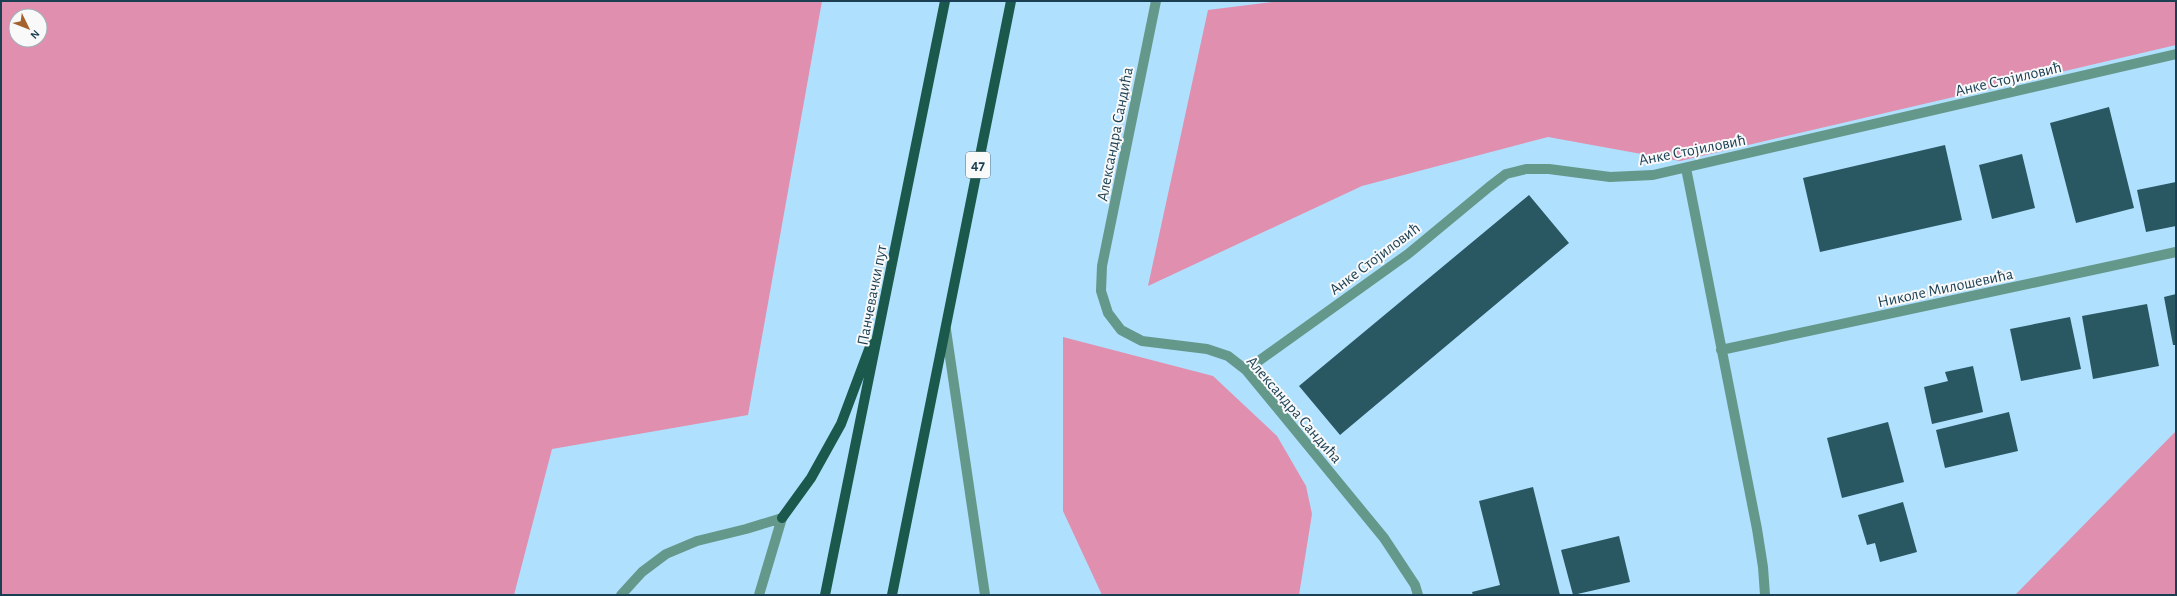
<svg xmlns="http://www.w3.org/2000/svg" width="2177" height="596" viewBox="0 0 2177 596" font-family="'Alegreya Sans',sans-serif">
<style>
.green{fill:#e18fae;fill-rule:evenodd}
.building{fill:#295762}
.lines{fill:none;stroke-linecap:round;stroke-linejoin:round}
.minor{stroke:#64988a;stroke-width:10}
.major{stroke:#1a594b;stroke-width:10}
.labels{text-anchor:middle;stroke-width:4;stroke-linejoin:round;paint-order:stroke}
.shield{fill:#f9f9f9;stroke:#5d7785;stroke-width:1}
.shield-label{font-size:15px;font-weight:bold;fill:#1a3f53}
.street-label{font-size:16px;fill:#1a3f53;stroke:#f9f9f9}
</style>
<rect width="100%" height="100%" fill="#afe0fe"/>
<!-- green -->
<path class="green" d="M1 1H822L748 415 552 449 514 595H1ZM16 16H40V40H16Z
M1281 1H2176V45L1680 161 1548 137 1362 186 1148 286 1208 10Z
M1063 337 1213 376 1277 436 1306 486 1312 514 1299 595H1102L1063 511Z
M2176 431V595H2015Z"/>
<!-- building -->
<path class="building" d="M2109 107 2134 208 2076 223 2050 123Z
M1945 145 1962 220 1820 252 1803 178Z
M2022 154 2035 208 1992 219 1979 165Z
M2176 182V226L2146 232 2137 190Z
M1529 195 1569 243 1340 435 1299 386Z
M2176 294V345H2173L2164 297Z
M2147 304 2159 366 2093 379 2082 316Z
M2070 317 2081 369 2021 381 2010 329Z
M1973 366 1983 412 1932 424 1924 387 1948 381 1945 372Z
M2009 412 2018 451 1945 468 1936 430Z
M1888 422 1904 482 1842 498 1827 438Z
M1533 487 1560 595H1473L1472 592 1500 585 1479 501Z
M1903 502 1917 552 1880 562 1875 543 1867 545 1858 515Z
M1619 536 1630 582 1573 595 1561 550Z"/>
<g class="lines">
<!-- minor -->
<path class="minor" d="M1156 1 1102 266 1101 291 1108 313 1121 330 1142 341 1207 349 1228 356 1246 370 1384 538 1415 585 1418 595
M1686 168 1757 529 1763 567 1765 595
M946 330 985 595
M1721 350 2176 252
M1246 370 1408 254 1489 187 1506 174 1526 169H1549L1610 177 1653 175 2176 54
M621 595 642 572 666 554 697 541 746 529 782 518
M759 595 782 518"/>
<!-- major -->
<path class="major" d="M782 518 811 478 841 424 871 344
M825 595 945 1
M892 595 1011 1"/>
</g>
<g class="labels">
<!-- shield labels -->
<rect class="shield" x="966" y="152" width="24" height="26" rx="3"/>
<g class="shield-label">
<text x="978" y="170">47</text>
</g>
<!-- street labels -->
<g class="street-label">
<text transform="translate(2008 78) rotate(-13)" y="6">Анке Стојиловић</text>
<text transform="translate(1114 134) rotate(-79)" y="6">Александра Сандића</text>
<text transform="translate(1692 149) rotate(-11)" y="6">Анке Стојиловић</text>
<text transform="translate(1374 258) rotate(-37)" y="6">Анке Стојиловић</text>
<text transform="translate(1945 287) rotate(-12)" y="6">Николе Милошевића</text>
<text transform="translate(871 295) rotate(-79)" y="6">Панчевачки пут</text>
<text transform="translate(1295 409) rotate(49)" y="6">Александра Сандића</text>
</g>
</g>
<!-- border -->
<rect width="2177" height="596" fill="none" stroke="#1a3f53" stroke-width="4"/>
<!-- north arrow -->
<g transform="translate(28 28) rotate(133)"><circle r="19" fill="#f9f9f9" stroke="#a0afb7"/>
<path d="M0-3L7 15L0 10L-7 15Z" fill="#a4622f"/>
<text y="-6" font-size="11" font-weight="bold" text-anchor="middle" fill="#1a3f53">N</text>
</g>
</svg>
